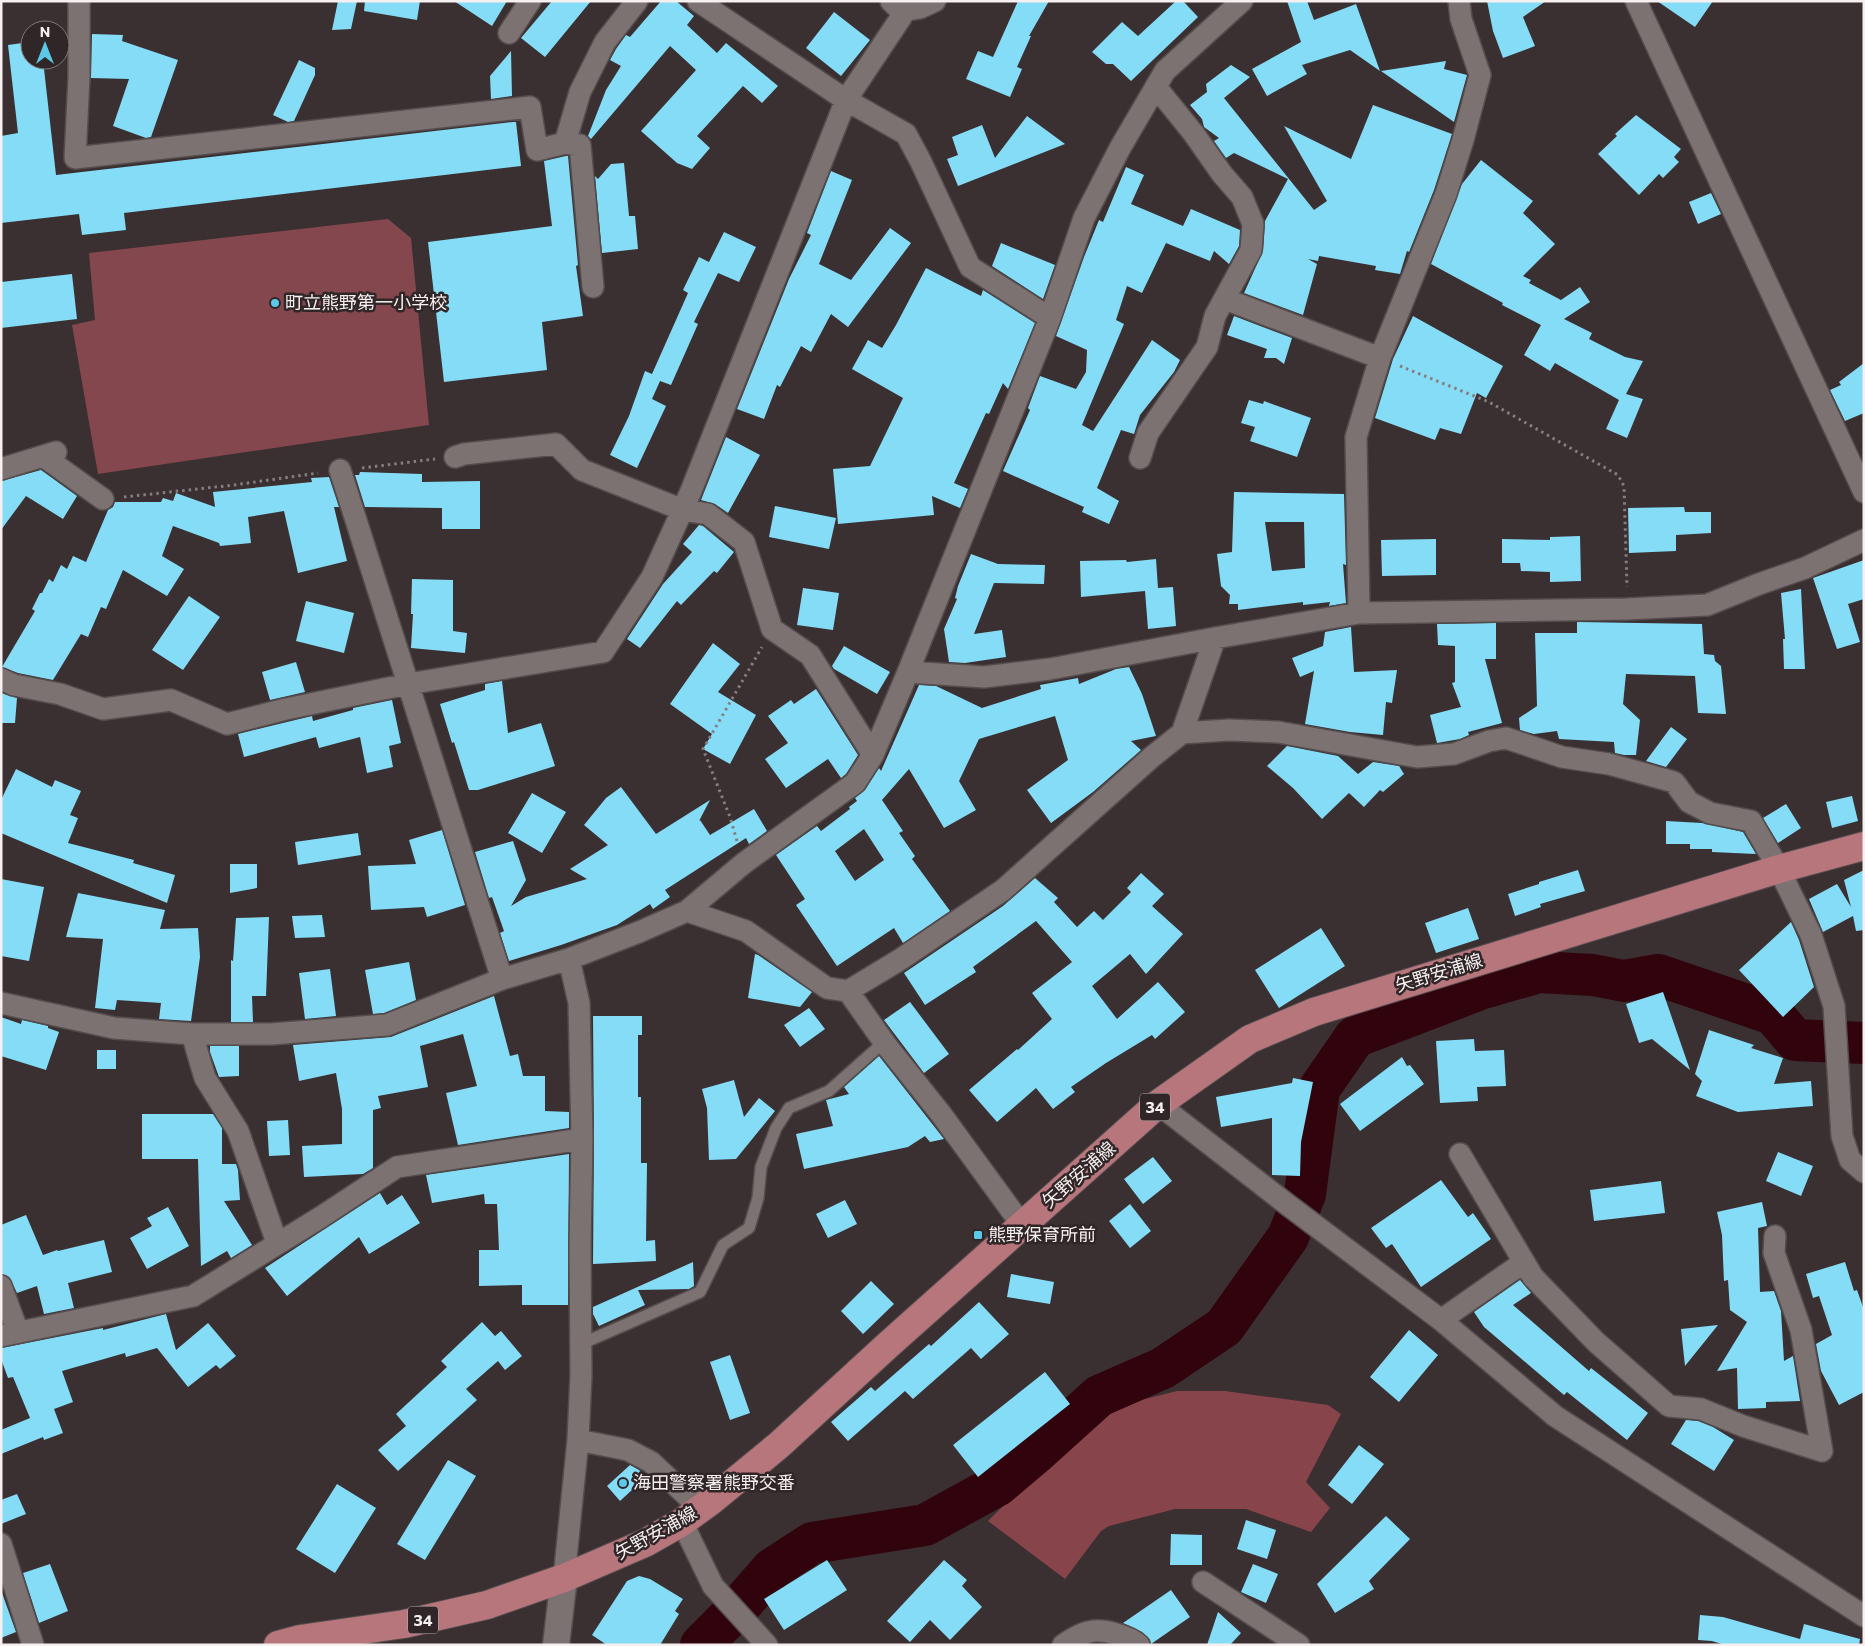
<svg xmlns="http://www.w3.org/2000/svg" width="1865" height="1646" viewBox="0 0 1865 1646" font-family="Commissioner,'Noto Sans JP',sans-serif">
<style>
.green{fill:#84474d}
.forest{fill:#88444b}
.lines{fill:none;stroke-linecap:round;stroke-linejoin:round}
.river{stroke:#31030d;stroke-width:42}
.building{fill:#85dcf7;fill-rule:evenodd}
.service-casing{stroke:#544c4d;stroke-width:14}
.minor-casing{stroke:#544c4d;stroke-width:24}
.tertiary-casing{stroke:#544c4d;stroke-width:29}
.primary-casing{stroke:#544c4d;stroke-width:30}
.path{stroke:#857d7e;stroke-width:3;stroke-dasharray:2.5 4;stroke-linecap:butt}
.service{stroke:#7d7272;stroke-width:11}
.minor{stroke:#7d7272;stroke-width:21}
.tertiary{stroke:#7d7272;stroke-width:26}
.primary{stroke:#b7757c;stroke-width:28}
.poi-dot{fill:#5bc8e7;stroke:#302627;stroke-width:2}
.labels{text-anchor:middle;stroke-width:5;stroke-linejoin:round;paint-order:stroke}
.shield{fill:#302627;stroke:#bbb3b4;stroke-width:1}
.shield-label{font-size:16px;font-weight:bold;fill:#f6f0f0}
.poi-label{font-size:18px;fill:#f6f0f0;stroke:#302627;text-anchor:start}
.street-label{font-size:18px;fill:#f6f0f0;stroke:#302627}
</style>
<rect width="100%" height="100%" fill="#3a3031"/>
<!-- green -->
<path class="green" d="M388 219 411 238 429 425 98 474 72 325 95 320 89 253Z"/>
<!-- forest -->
<path class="forest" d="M1177 1391H1225L1328 1405 1341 1414 1306 1482 1330 1508 1311 1532 1246 1509H1175L1109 1526 1101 1531 1065 1579 988 1521 1091 1419 1137 1401Z"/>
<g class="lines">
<!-- river -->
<path class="river" d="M701 1645 737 1609 772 1569 812 1543 925 1525 998 1485 1037 1452 1099 1396 1163 1368 1224 1327 1288 1237 1305 1194 1319 1089 1355 1037 1483 988 1539 972 1593 975 1624 981 1658 975 1773 1014 1795 1040 1864 1043"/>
</g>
<!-- building -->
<path class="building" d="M338 1H357L351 29 332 30Z
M365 1H420L417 20 364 11Z
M454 1H507L492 26Z
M552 1H591L545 57 521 38Z
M661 1H676L694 16 687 25 717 53 726 43 778 86 762 103 743 86 697 136 710 148 692 169 677 163 641 131 696 70 670 46 591 139 588 136 606 90 621 66 610 60 616 49 626 35 630 37Z
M1018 1H1049L1029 36H1031L1017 67 1022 69 1010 97 966 79 978 51 993 57Z
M1176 1H1183L1198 17 1131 81 1113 64H1106L1092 52 1122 22 1138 36Z
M1287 1H1307L1314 20 1356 4 1380 71 1350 50 1302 65 1307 74 1267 96 1252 69 1301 42Z
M1487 1H1546L1523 17 1535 46 1503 58 1493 31Z
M1657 1H1713L1695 27Z
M834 12 870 40 841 76 806 48Z
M92 34 123 35 122 41 178 60 151 137 146 138 113 126 129 79 91 78Z
M30 42V60H43L56 175 513 122H516L521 166 124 213 126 230 82 235 79 214 1 223V136L18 133 8 45Z
M511 51 512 96 491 99 490 76Z
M299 60 315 68V75L294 121 288 122 273 115Z
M1446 61 1444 69 1467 75 1454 122 1381 71Z
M1231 65 1250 77 1224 98 1314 210 1327 201 1284 126 1351 159 1373 105 1452 134 1434 190 1409 252 1407 251 1400 274 1375 270 1376 266 1319 256 1318 261 1308 259 1317 264 1303 315 1244 293 1263 251 1265 221 1288 179 1234 153 1226 158 1214 141 1219 138 1204 127 1202 119 1190 105 1207 92 1206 84Z
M1636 115 1681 149 1674 157 1679 162 1663 178 1659 174 1639 195 1598 154 1617 136 1615 134Z
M1027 116 1065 144 958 186 947 159 958 155 952 137 982 125 995 158Z
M566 156H568L578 265 576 266 583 316 542 322 547 370 444 382 428 242 552 226 544 161Z
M1481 160 1533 201 1523 213 1555 244 1523 276 1531 280 1529 283 1561 300 1580 287 1590 302 1564 319 1592 333 1589 339 1625 357 1643 361 1626 394 1643 399 1627 438 1606 429 1619 400 1555 363 1550 371 1524 355 1541 325 1502 305 1503 303 1431 264 1462 184Z
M624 163 629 216H635L638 249 602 253 595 176 598 179 611 164Z
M1126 167 1144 175 1131 204 1183 226 1191 209 1240 230 1239 246 1229 264 1214 251 1210 261 1166 243 1142 293 1127 286 1116 320 1124 324 1082 425 1093 431 1152 340 1180 360 1174 372 1140 415 1134 434 1121 430 1097 488 1119 501 1109 524 1082 512 1084 507 1003 471 1030 410 1028 408 1040 376 1076 389 1086 372 1087 350 1056 336 1084 257 1099 220 1103 222Z
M831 171 852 180 819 264 851 280 890 228 911 243 848 327 831 314 811 352 801 346 780 387 777 385 764 419 737 409 789 279 811 235 807 233Z
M1711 193 1721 214 1698 224 1689 202Z
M724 232 756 247 739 282 718 273 694 322 698 324 671 385 660 381 652 399 666 406 637 468 610 455 629 416 645 371 652 374 688 293 683 290 699 257 709 262Z
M1001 243 1055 265 1043 299 992 266Z
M926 268 981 296 983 290 1035 323 1008 389 1003 383 989 414 986 413 954 483 968 489 960 508 932 496 934 515 838 524 833 469 870 466 903 398 852 369 868 340 882 348 896 325Z
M72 274 77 319 1 328V282Z
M1234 316 1292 338 1284 364 1276 358H1264L1267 349 1227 335Z
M1413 316 1503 366 1486 398 1477 393 1461 434 1440 428 1435 440 1375 418 1393 359Z
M1864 363V413L1845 421 1830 390 1841 385 1839 382Z
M1249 400 1263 404 1264 401 1311 418 1297 457 1250 441 1255 427 1241 423Z
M726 437 760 455 728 513 715 504 701 500Z
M41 470 77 496 63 519 26 496 1 530V481Z
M360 472 422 474V482L480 481V529H442V508L365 507 355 475H359Z
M329 477 339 507H334L347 561 298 573 284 511 248 517 251 543 220 546 219 543 173 526 162 556 184 569 167 596 123 570 106 609 101 607 88 637 81 634 53 680 18 673 2 667 35 611 32 609 40 593H42L49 579 53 582 61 565 67 569 73 556 86 562 108 510 113 507 115 502H161L163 498 173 501 176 493 215 507 213 492 312 482 311 478Z
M1234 492 1344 494 1346 565 1343 564 1346 603 1329 606 1330 602 1303 605V602L1238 610V604H1229L1230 595 1221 586 1217 554 1232 552ZM1265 522H1304L1305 568 1272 571Z
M775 506 836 518 829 549 769 537Z
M1684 507 1685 512H1711V533L1676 535V551L1629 553 1628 508Z
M699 525 703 526 734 552 717 573 714 571 681 605 677 601 640 648 627 639 663 584 692 552 683 544Z
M1580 536 1581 581 1550 582V572L1521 571 1520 563H1502V539L1550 540V537Z
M1436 539V575L1382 576 1381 540Z
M971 554 998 564 1045 565 1044 584 994 583 974 634 1002 630 1006 657 965 663 949 662 944 629 957 599 955 598 958 586Z
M1156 559 1158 588 1173 587 1176 626 1148 629 1145 591 1081 597 1080 561 1126 560 1127 562Z
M1864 560V599L1848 604 1860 642 1837 649 1813 578Z
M412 579 453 580V631L467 633 465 653 411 648 413 614H411Z
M803 588 839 593 833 630 797 625Z
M1801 589 1805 669H1784L1783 639H1785L1781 593Z
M189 596 220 617 183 670 152 650Z
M306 601 354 613 344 653 296 641Z
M1577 622 1702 624 1704 654 1714 655 1715 661 1721 666 1726 714 1698 713 1695 676 1626 674 1623 704 1640 720 1636 755H1624L1615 753 1614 742 1559 739 1557 731 1534 734 1520 730 1519 718 1537 706 1535 633H1577Z
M1496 623V659H1485L1502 723 1468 732 1469 735 1460 739 1437 743 1430 715 1461 707 1452 683 1455 682V646L1438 645 1437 624Z
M1351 627 1354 672 1397 670 1392 703 1386 702 1383 735 1350 732 1305 724 1314 671 1300 677 1292 658 1323 646 1325 632Z
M713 643 740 664 718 692 756 715 730 764 703 749 712 734 670 704Z
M844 646 890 672 877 694 834 669 832 666Z
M296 662 305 692 270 700 262 672Z
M1129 667 1142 694 1156 736 1131 741 1141 750 1093 792 1051 823 1027 790 1068 760 1055 716 979 739 959 781 976 810 944 828 909 769 882 800 903 831 899 833 915 856 912 859 950 911 903 943 894 928 837 966 796 905 805 899 776 855 817 826 821 831 850 809 849 807 857 801 855 798 865 790 879 768 881 771 919 685 936 686 982 708 1041 689 1040 685 1078 678 1079 684 1116 669ZM864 829 884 860 855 881 835 851Z
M502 681 508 733 541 723 555 766 478 790H469L454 742 452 743 440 704 485 690V684Z
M816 689 858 755 846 774 841 778 828 759 786 788 765 759 788 743 768 716 791 700 794 704Z
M1 693 17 698 15 723H1Z
M392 700 401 743 389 746 393 767 367 773 360 737 319 748 316 737 244 757 238 734 312 716 313 721 353 710V708Z
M1671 727 1687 739 1666 767 1646 761Z
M1287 746 1338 756 1358 774 1373 762 1399 766 1404 774 1383 792 1380 790 1364 807 1349 793 1322 819 1293 788 1267 766Z
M16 769 52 787 55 780 81 791 70 815 78 818 68 843 134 860 133 863 175 875 167 903 1 833V800Z
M621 787 656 834 710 800 699 821 700 820 710 835 754 809 767 831 749 844 746 838 665 890 670 897 653 909 650 904 617 925 561 945 509 961 500 933 504 931 492 897 489 898 475 852 513 841 526 880 511 906 526 897 587 879 570 869 608 845 584 825 606 798Z
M532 793 566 812 542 853 508 833Z
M1852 796 1858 821 1832 828 1826 802Z
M1786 804 1801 828 1778 843 1763 818Z
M1666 821 1702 823 1743 832 1756 854 1712 852V849H1690V844H1666Z
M442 830 465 905 427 917 424 907 371 910 368 866 416 864 409 840Z
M358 833 361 855 298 865 295 842Z
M230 864H257V888L230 893Z
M1578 870 1585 891 1540 904 1541 907 1515 916 1508 894 1539 884V882Z
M1864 870V930L1856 931 1853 916 1823 932 1809 899 1837 884 1851 907 1844 880Z
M1141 873 1164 894 1152 906 1183 934 1146 974 1130 954 1092 986 1117 1019 1158 982 1185 1012 1155 1039 1152 1035 1106 1063 1071 1087 1075 1092 1053 1109 1036 1088 997 1122 969 1090 1017 1049 1018 1050 1052 1019 1032 993 1072 962 1036 921 973 967 976 972 925 1005 904 973 1003 906 1035 878 1058 898 1054 902 1077 927 1094 911 1103 920 1131 892 1127 888Z
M1 879 44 887 29 961 1 956Z
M78 893 165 910 160 929 198 928 200 957 191 1021 159 1019 161 1003 117 1000 115 1010 95 1008 103 939 66 937Z
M1468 908 1479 939 1436 953 1425 923Z
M322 915 325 937 295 938 292 916Z
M269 917 266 996H252L253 1022H231V960L233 961 236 918Z
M1791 922 1799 940 1814 987 1783 1017 1739 970Z
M1321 928 1345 966 1279 1008 1255 970Z
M755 954 758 955 812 992 800 1007 748 998Z
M409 962 416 1000 384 1013 373 1014 365 970Z
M330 969 336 1016 305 1019 299 973Z
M1663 992 1690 1070 1652 1039 1639 1043 1626 1004Z
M494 996 510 1056 518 1054 523 1076H545V1111L569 1112V1128L458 1145 446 1093 477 1086 463 1034 420 1046 428 1087 378 1096 381 1108 373 1110V1168L363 1174 304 1177 302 1146 342 1144V1109L336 1073 299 1081 293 1045 391 1037Z
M910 1002 949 1054 924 1073 884 1020Z
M809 1008 825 1029 800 1047 784 1025Z
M593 1016H642V1035H638V1097H641V1163H647L646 1241 655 1240 656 1261 593 1264 594 1139Z
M1 1017 21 1024 22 1020 48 1026V1028L59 1032 46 1070 1 1056Z
M1709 1030 1754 1045 1751 1048 1783 1058 1774 1084 1811 1081 1813 1106 1738 1112 1696 1096 1702 1081 1695 1074Z
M1474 1039 1475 1051 1504 1050 1506 1086 1477 1087 1478 1101 1440 1103 1436 1041Z
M210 1046H239V1076L219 1077 210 1052Z
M97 1050H116V1069H97Z
M879 1056 944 1139 930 1142 925 1136 908 1147 804 1169 796 1134 833 1126 826 1100 849 1094 844 1087Z
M1402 1057 1407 1066 1410 1065 1424 1084 1360 1131 1340 1104Z
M1293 1078 1313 1082 1301 1142 1300 1176 1272 1175V1118L1221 1127 1216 1097 1292 1083Z
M734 1080 744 1117 759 1098 775 1111 736 1159 709 1160 707 1108 702 1089Z
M142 1114H213L222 1128V1164H236L238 1170 240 1200 224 1201 252 1245 231 1258 227 1251 201 1266 198 1159H142Z
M288 1120 290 1155 269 1156 267 1121Z
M1778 1152 1813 1166 1801 1196 1766 1181Z
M569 1154 568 1305H522V1285L479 1286V1250H499L497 1204H485L484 1194 432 1203 426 1175Z
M1153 1157 1172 1181 1143 1204 1124 1179Z
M1441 1180 1468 1217 1473 1213 1491 1239 1421 1287 1392 1244 1386 1248 1371 1228Z
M1661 1181 1665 1213 1594 1221 1590 1190Z
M380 1193 387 1205 402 1195 420 1223 369 1254 359 1237 287 1296 265 1268Z
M845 1200 857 1224 828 1238 816 1214Z
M1762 1202 1767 1226 1758 1228 1760 1292 1774 1291 1781 1311 1784 1361 1793 1356 1800 1401 1766 1402V1408L1738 1409 1737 1368 1717 1371 1747 1322 1730 1310 1728 1280 1724 1281 1722 1235 1717 1212Z
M1130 1204 1151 1231 1130 1248 1109 1221Z
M168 1207 189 1246 147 1269 130 1238 152 1226 147 1218Z
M26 1215 43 1255 57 1250 58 1251 104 1240 112 1272 68 1283 74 1308 44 1314 37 1286 17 1293 9 1277 1 1274V1225Z
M693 1262 694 1286 689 1289 638 1290 645 1305 599 1326 593 1314V1307Z
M1845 1262 1854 1291 1857 1290 1864 1310V1392L1839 1405 1821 1371 1816 1344 1832 1335 1819 1296 1813 1298 1806 1274Z
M1011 1274 1054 1282 1050 1304 1007 1297Z
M1520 1280 1531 1293 1513 1305 1589 1371 1591 1368 1648 1413 1627 1440 1567 1392 1564 1395 1484 1327 1474 1312Z
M871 1281 894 1304 863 1334 841 1311Z
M979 1302 1009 1334 981 1359 971 1348 913 1399 905 1391 848 1441 831 1422 871 1387 875 1391 929 1344 931 1346Z
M166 1314 176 1350 208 1323 236 1356 220 1369 216 1365 188 1387 157 1348 126 1357 125 1353 62 1371 73 1402 54 1409 63 1433 44 1440 43 1437 1 1454V1430L30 1418 13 1377 8 1378 1 1359V1348L103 1328V1330Z
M482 1322 495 1336 501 1331 522 1356 505 1370 498 1361 466 1389 477 1400 398 1471 378 1450 406 1426 396 1414 447 1367 441 1361Z
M1718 1325 1685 1366 1681 1329Z
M1409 1330 1438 1355 1399 1402 1370 1377Z
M730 1355 750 1413 730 1420 710 1362Z
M1045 1372 1070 1404 978 1477 953 1445Z
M1686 1420 1698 1421 1713 1427 1734 1440 1714 1471 1671 1444Z
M1359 1445 1384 1464 1352 1504 1328 1485Z
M448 1460 476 1476 425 1560 397 1544Z
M630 1465 639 1470 646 1477 620 1501 607 1486Z
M337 1484 376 1508 335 1573 296 1549Z
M17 1494 26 1514 1 1524V1500Z
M1386 1516 1410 1539 1369 1581 1374 1589 1335 1613 1317 1584Z
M1246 1520 1276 1530 1267 1559 1237 1549Z
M1171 1534 1202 1535V1565H1170Z
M827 1560 847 1590 784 1630 764 1599Z
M944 1560 967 1580 962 1586 982 1607 950 1640 930 1620 910 1642 887 1621Z
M50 1564 68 1611 39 1623 23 1573Z
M1253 1564 1278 1574 1266 1603 1241 1592Z
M639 1576 650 1579 683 1599 675 1611 679 1614 660 1645H607L592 1635 627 1581Z
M1 1590 16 1632 1 1638Z
M1171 1590 1190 1617 1151 1644 1150 1640 1142 1632 1123 1623Z
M1218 1612 1241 1633 1230 1645H1207Z
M1700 1615 1723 1617 1800 1639 1804 1624 1860 1639 1859 1645H1725L1712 1641 1698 1640Z"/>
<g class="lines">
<defs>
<path id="service" d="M581 1344 700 1292 723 1245 749 1228 758 1198 761 1167 776 1128 789 1108 829 1091 884 1042"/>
<path id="minor" d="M79 1V77L75 158 530 107 537 150 565 143 580 92 605 42 637 1
M698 1 846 100 906 134 921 162 970 267 1050 318
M891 1 901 11 920 8 935 1
M1636 1 1864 492
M509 33 530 1
M565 143 580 145 593 287
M1225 299 1380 358
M43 456 103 499
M455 457 464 454 556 444 582 470 683 510 708 514 744 542 772 629 810 655 873 755
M1140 458 1148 433 1207 347 1215 316 1251 250 1253 224 1242 197 1222 174 1194 134 1156 87
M1 469 56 452
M340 470 502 979
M1359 613 1356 437 1380 358 1446 194 1463 140 1480 75 1461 19 1459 1
M908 672 984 677 1050 669 1215 638 1359 613 1627 609 1707 605 1759 584 1805 568 1864 540
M1 679 14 685 60 694 103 709 171 700 227 724 286 709 408 684 603 652 652 577 691 491 846 100 906 10
M1182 733 1229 730 1278 732 1417 757 1454 754 1489 741 1506 738 1562 757 1609 764 1674 782 1689 802 1710 813 1751 821 1779 869 1811 935 1834 1006 1842 1136 1850 1160 1864 1172
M687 911 746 931 827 988 848 991 901 959 1003 890 1153 756 1182 733 1215 638
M848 991 886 1045 941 1114 1022 1225
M1 1003 114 1028 192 1034H271L387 1025 502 979 569 959 639 932 687 911 744 863 855 783 873 755 908 672 1050 318 1084 218 1120 148 1165 71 1242 1
M192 1034 205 1078 238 1131 277 1243
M1158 1104 1288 1205 1441 1320 1555 1416 1864 1616
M1460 1154 1533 1277 1596 1342 1669 1406 1701 1409 1743 1426 1822 1451 1801 1330 1774 1253 1775 1236
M1 1286 18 1332
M1441 1320 1524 1262
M1 1336 193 1296 321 1217 397 1167 582 1139
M578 1440 628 1450 651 1462 701 1509
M682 1522 713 1586 767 1645
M1 1544 33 1645
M564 1578 578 1440 581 1375 580 1245 582 1139 579 1003 569 959
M1203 1582 1299 1645
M1063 1645C1069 1641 1082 1633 1089 1632 1101 1628 1130 1636 1139 1645"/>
<path id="tertiary" d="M556 1645 564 1578"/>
<path id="primary" d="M278 1645 300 1639 404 1624 487 1605 564 1578 645 1543 682 1522 711 1501 779 1445 888 1345 1158 1104 1250 1039 1314 1012 1779 869 1864 846"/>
</defs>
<!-- service casing -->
<use href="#service" class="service-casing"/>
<!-- minor casing -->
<use href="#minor" class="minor-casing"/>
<!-- tertiary casing -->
<use href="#tertiary" class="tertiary-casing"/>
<!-- primary casing -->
<use href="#primary" class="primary-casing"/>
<!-- path -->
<path class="path" d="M1400 366 1489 402 1618 475 1624 486 1627 587
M362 468 435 459
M124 497 234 485 318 473
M737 841 730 817 703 749 762 647"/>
<!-- service -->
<use href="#service" class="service"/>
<!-- minor -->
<use href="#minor" class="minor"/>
<!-- tertiary -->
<use href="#tertiary" class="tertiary"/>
<!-- primary -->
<use href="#primary" class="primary"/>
</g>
<!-- markers -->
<g class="poi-dot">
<circle cx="275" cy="303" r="5"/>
<rect x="973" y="1230" width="10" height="10" rx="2.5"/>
<circle cx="623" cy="1483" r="5"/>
</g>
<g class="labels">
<!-- shield labels -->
<g class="shield">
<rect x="1140" y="1093.5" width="30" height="27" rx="4"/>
<rect x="408" y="1606.5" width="30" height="27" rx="4"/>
</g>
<g class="shield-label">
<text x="1155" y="1113">34</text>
<text x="423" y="1626">34</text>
</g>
<!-- poi labels -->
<g class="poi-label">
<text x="285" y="309">町立熊野第一小学校</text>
<text x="988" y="1241">熊野保育所前</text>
<text x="633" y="1489">海田警察署熊野交番</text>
</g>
<!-- street labels -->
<g class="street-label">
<text transform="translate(1439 973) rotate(-17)" y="6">矢野安浦線</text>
<text transform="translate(1079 1175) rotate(-41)" y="6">矢野安浦線</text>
<text transform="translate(656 1533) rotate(-29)" y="6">矢野安浦線</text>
</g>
</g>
<!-- border -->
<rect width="1865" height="1646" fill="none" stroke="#f6f0f0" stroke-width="5"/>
<!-- north arrow -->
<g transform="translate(45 45)"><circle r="24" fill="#302627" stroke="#7f7777"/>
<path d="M0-4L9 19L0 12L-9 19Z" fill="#5bc8e7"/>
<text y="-8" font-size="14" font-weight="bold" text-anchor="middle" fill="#f6f0f0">N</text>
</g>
</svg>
